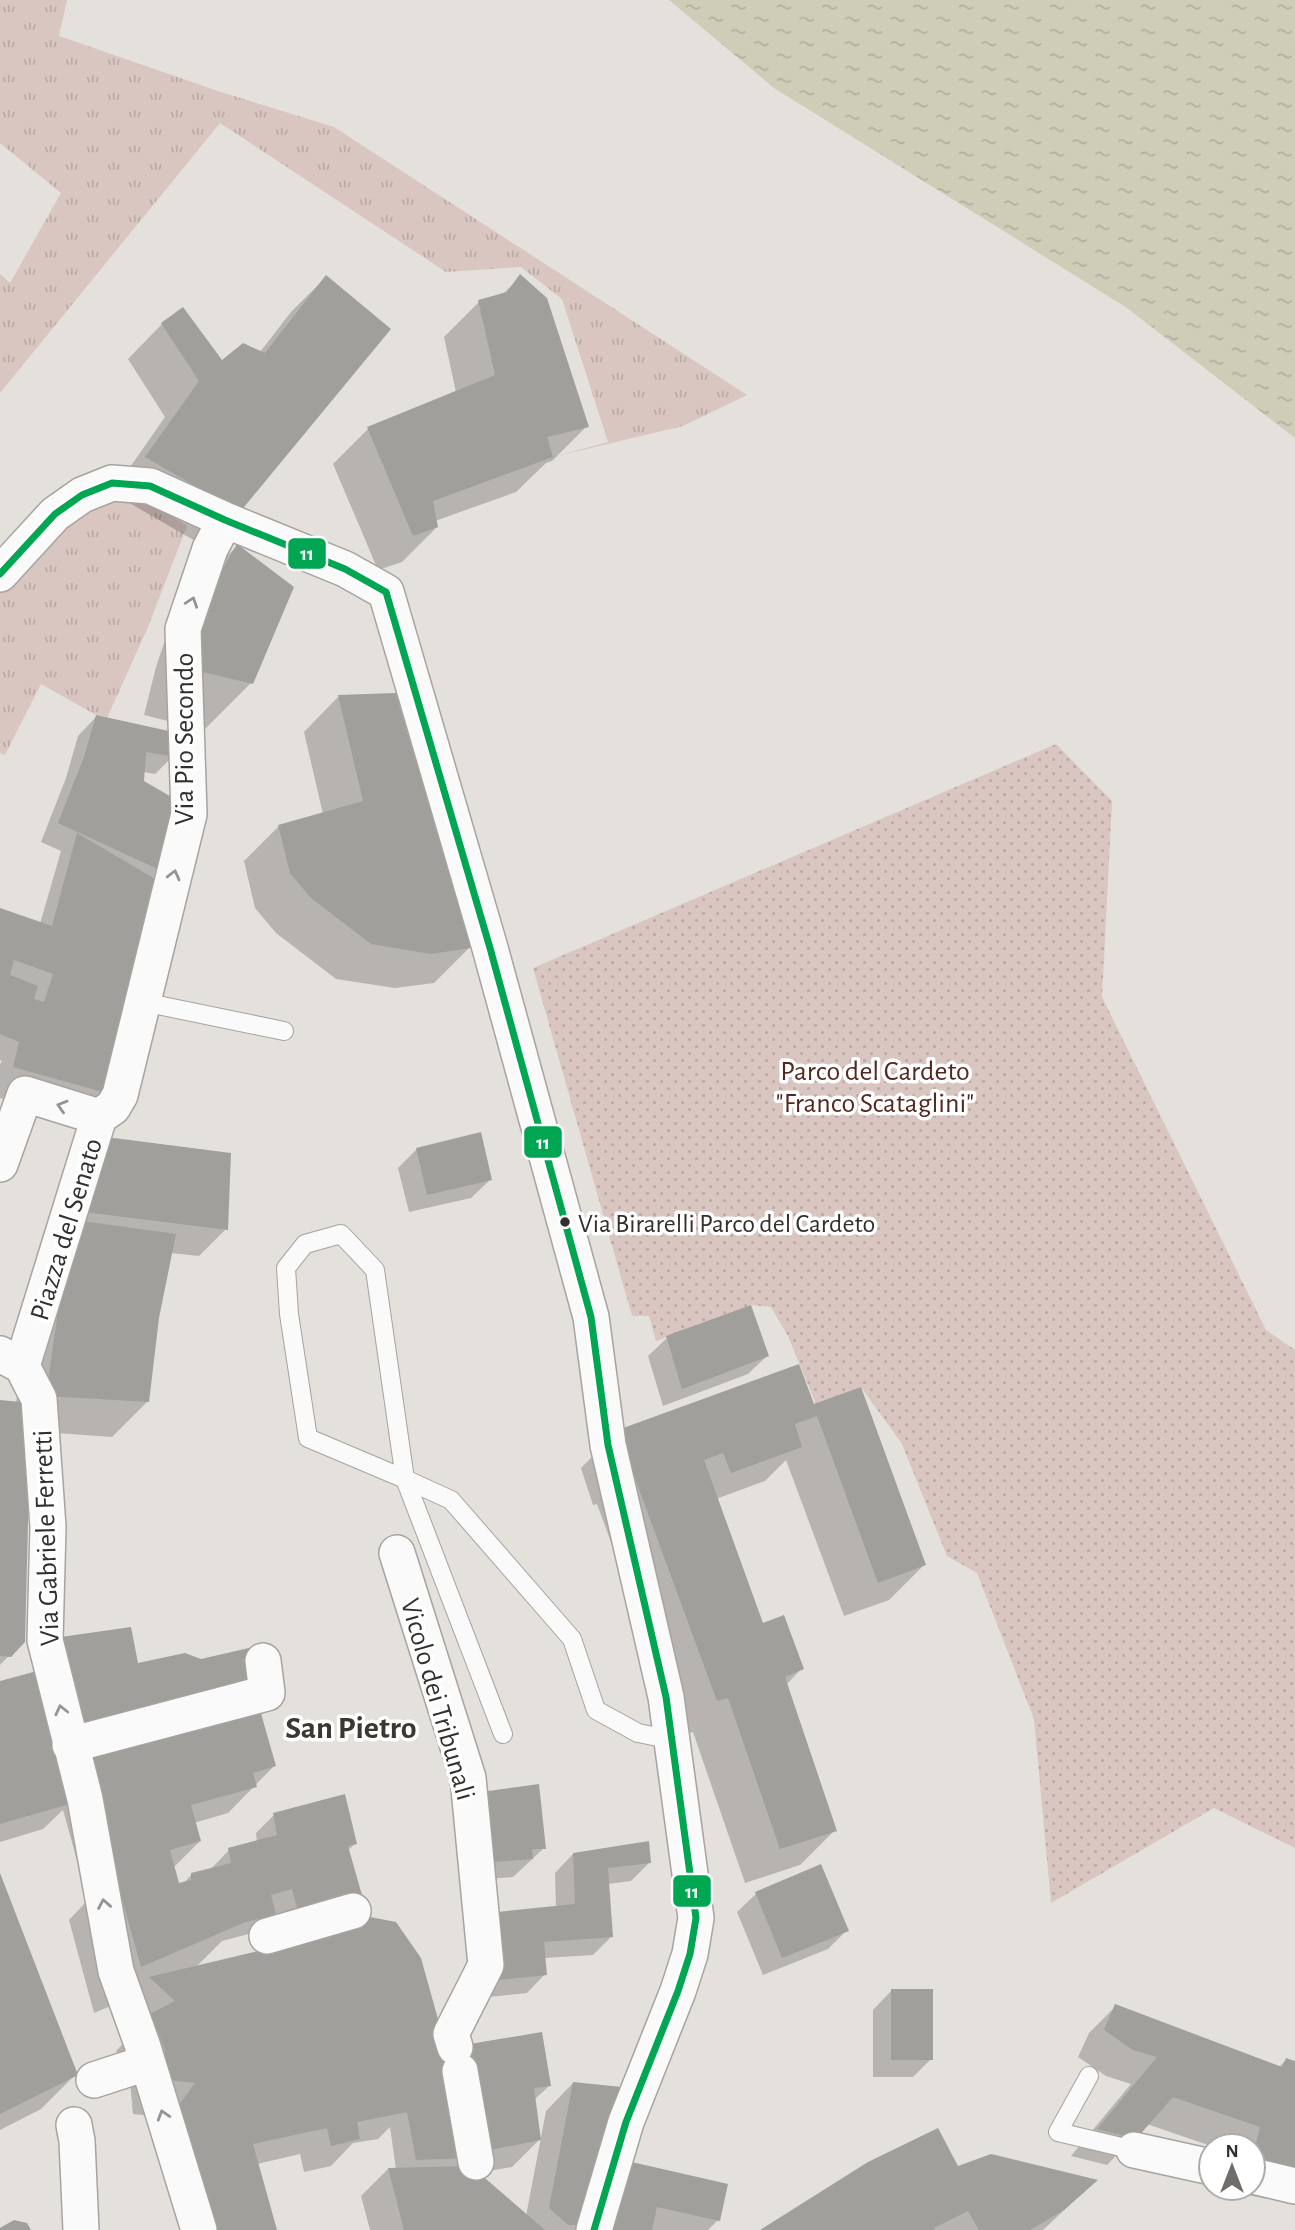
<svg xmlns="http://www.w3.org/2000/svg" width="1295" height="2230" viewBox="0 0 1295 2230" font-family="'Alegreya Sans',sans-serif">
<style>
.grass{fill:url(#grass-tufts)}
.park{fill:url(#park-dots)}
.water{fill:url(#water-ripples)}
.shadow{fill:#0003}
.building{fill:#a19f9c;fill-rule:evenodd}
.lines{fill:none;stroke-linecap:round;stroke-linejoin:round}
.lane-casing{stroke:#a6a3a0;stroke-width:20}
.street-casing{stroke:#a6a3a0;stroke-width:38}
.lane{stroke:#fbfafa;stroke-width:18}
.street{stroke:#fbfafa;stroke-width:35}
.bus-1-casing{stroke:#fff;stroke-width:12}
.bus-1{stroke:#00a651;stroke-width:7}
.oneway{stroke:#969493}
.bus-dot{fill:#322f2c;stroke:#fff;stroke-width:2.5}
.labels{text-anchor:middle;stroke-width:7;stroke-linejoin:round;paint-order:stroke}
.bus-label{font-size:26px;fill:#322f2c;stroke:#fff;text-anchor:start}
.street-label{font-size:28px;fill:#322f2c;stroke:#fff}
.park-label{font-size:28px;fill:#55271e;stroke:#fff}
.quarter-label{font-size:32px;font-weight:bold;fill:#3c3730;stroke:#fff}
.line-badge{stroke:#fff;stroke-width:2.5}
.badge-label{font-size:19px;text-anchor:middle;font-weight:bold;fill:#fff}
</style>
<defs>
<pattern id="grass-tufts" width="24" height="20" patternUnits="userSpaceOnUse" patternTransform="scale(1.75)"><rect width="24" height="20" fill="#d9c6c0"/><path d="M3 7l-1-3M5 7V3M7 7l1-3M15 17l-1-3M17 17v-4M19 17l1-3" fill="none" stroke="#bbaaa5"/></pattern>
<pattern id="park-dots" width="8" height="8" patternUnits="userSpaceOnUse" patternTransform="scale(1.75)"><rect width="8" height="8" fill="#d9c6c0"/><path d="M2 2h.1M6 6h.1" fill="none" stroke="#bbaaa5" stroke-width="1.8" stroke-linecap="round"/></pattern>
<pattern id="water-ripples" width="26" height="14" patternUnits="userSpaceOnUse" patternTransform="scale(1.75)"><rect width="26" height="14" fill="#cecdb7"/><path d="M2 4q2-2 4 0t4 0M15 11q2-2 4 0t4 0" fill="none" stroke="#b1b09e"/></pattern>
</defs>
<rect width="100%" height="100%" fill="#e4e0dc"/>
<!-- grass -->
<path class="grass" d="M0 0H67L59 36 221 92 334 127 747 395 683 426 553 457 608 442 562 299 521 267 446 272 220 123 0 393V274L10 283 61 193 0 143Z
M137 494 187 526 148 627 107 718 96 715 41 684 5 755 0 753V591L74 510Z"/>
<!-- park -->
<path class="park" d="M1056 744 1112 801 1102 997 1266 1330 1295 1350V1848L1214 1808 1051 1903 1034 1719 977 1573 947 1556 902 1444 861 1387 816 1404 788 1336 771 1307 751 1305 656 1341 649 1316H632L533 968Z"/>
<!-- water -->
<path class="water" d="M669 0H1295V438L1127 308 774 88Z"/>
<!-- shadow -->
<path class="shadow" d="M326 277 204 546 112 493 165 417 128 359 162 324 222 362 260 352 291 312Z
M520 277 587 426 552 461 546 463 516 492 435 521 437 527 402 562 378 570 333 464 368 429 456 392 444 337 479 302 502 295Z
M237 546 251 683 204 730 144 715 156 667 166 637 190 593Z
M395 695 469 948 434 983 395 988 336 979 276 933 255 908 244 861 279 826 323 814 304 732 338 697Z
M96 717 173 756 155 774 143 772 142 782 161 870 152 879 109 1093 82 1120 0 1098V1064L2 1061 0 1060V910L40 924 61 851 41 842 66 778 78 736Z
M417 1149 490 1180 471 1198 409 1212 398 1168Z
M79 1166 226 1229 199 1256 171 1253 157 1318 147 1402 112 1437 28 1431 23 1641 0 1665V1402L16 1403 25 1341Z
M667 1338 767 1356 748 1374 663 1406 648 1356Z
M813 1407 924 1565 889 1600 844 1616 786 1460 765 1481 716 1499 762 1625 802 1668 786 1685 835 1830 800 1865 745 1883 693 1732 682 1735 597 1504 593 1505 581 1468 616 1433Z
M136 1665 254 1685 274 1766 228 1813 194 1823 200 1841 173 1868 177 1885 183 1884 192 1874 210 1870 229 1850 257 1842 256 1833 274 1815 355 1844 347 1851 360 1894 280 1928 275 1912 256 1932 222 1941 195 1968 549 2086 534 2100 539 2140 512 2167 477 2173 526 2216 546 2111 573 2083 600 2185 718 2220 708 2230H370L361 2196 388 2169H396L390 2127 378 2139 353 2143 331 2166 304 2172 300 2154 257 2164 275 2230H180L152 2133 159 2117 133 2114 130 2082 116 2051 135 2031 132 1997 94 2013 69 1920 88 1900 63 1810 43 1829 0 1842V1682Z
M475 1794 544 1848 513 1877 462 1881Z
M573 1854 649 1863 631 1881 608 1884 612 1936 593 1955 544 1958 545 1974 527 1993 479 1998 556 1908 555 1873Z
M0 1875 76 2074 41 2109 0 2130Z
M756 1894 847 1930 828 1949 763 1975 737 1912Z
M891 1991 931 2059 913 2077H873V2010Z
M1116 2006 1279 2067 1286 2060 1295 2062 1294 2172 1267 2199 1224 2190 1225 2188H1253V2146H1211L1147 2124 1107 2165 1071 2156 1131 2084 1106 2076 1078 2057 1089 2033Z
M957 2168 1095 2181 1043 2230H763Z"/>
<!-- building -->
<path class="building" d="M520 274 547 298 589 427 547 437 553 457 433 501 438 527 413 536 367 427 495 375 478 300 507 292Z
M326 275 391 329 240 512 145 457 199 381 161 323 183 307 222 360 243 343 265 353Z
M237 544 294 587 253 684 190 669 212 588Z
M396 693 471 948 431 954 371 944 311 898 290 873 278 825 363 801 338 695Z
M96 715 178 733 175 757 146 752 144 781 180 802 162 871 58 823 84 757Z
M77 833 162 883 110 1094 13 1067 19 1042 0 1034V908L52 926ZM14 960 53 974 44 1002 34 999 38 986 10 975Z
M481 1132 492 1180 427 1195 416 1148Z
M106 1137 231 1153 228 1230 84 1212Z
M82 1221 176 1234 159 1318 149 1402 46 1396 59 1304Z
M751 1305 769 1356 682 1389 666 1336Z
M799 1364 814 1404 861 1387 926 1565 878 1583 817 1416 795 1424 802 1447 731 1473 723 1453 704 1460 763 1623 784 1615 804 1669 785 1677 837 1831 780 1849 728 1698 717 1701 632 1470 628 1471 615 1431Z
M0 1400 31 1403 25 1642 11 1657 0 1656Z
M131 1627 138 1663 185 1653 201 1659 249 1648 256 1685 81 1738 61 1637Z
M37 1671 73 1803 0 1824V1681Z
M258 1703 276 1766 253 1773 257 1787 191 1805 201 1841 170 1850 179 1883 191 1880V1873L231 1863 228 1848 277 1835 273 1813 345 1794 357 1844 348 1846 362 1895 298 1911 292 1889 271 1895 276 1914 243 1923 141 1967 82 1755Z
M539 1784 546 1849H532L533 1859 480 1863 474 1793Z
M649 1841 651 1863 608 1868 613 1937 544 1942 547 1975 497 1980 487 1913 575 1904 573 1853Z
M821 1864 849 1931 782 1958 755 1892Z
M0 1873 78 2075 0 2114Z
M370 1917 396 1922 421 1958 446 2048 542 2032 551 2086 534 2088 541 2140 479 2152 469 2158 416 2160 407 2112 357 2122 360 2139 331 2146 327 2128 253 2144 277 2230H214L179 2105 195 2083 168 2080 164 2047 150 2014 175 2001 149 1977 292 1943 291 1938Z
M891 1989H933V2060H891Z
M1115 2004 1282 2067 1286 2058 1295 2061V2173L1253 2163V2154L1260 2127 1173 2097 1136 2139 1097 2129 1157 2057 1133 2050 1104 2030Z
M573 2082 631 2088 590 2225H568L549 2208Z
M938 2128 958 2166 991 2154 1098 2180 1064 2210 1030 2230H979L968 2211 934 2228 935 2230H760L868 2162Z
M623 2160 728 2184 720 2221 657 2207 652 2230H607Z
M471 2166 545 2230H404L388 2168Z
M14 2220 27 2223 31 2230H0V2228Z"/>
<g class="lines">
<defs>
<path id="lane" d="M143 1002 284 1031
M341 1234 375 1270 405 1479 308 1438 289 1314 286 1268 305 1244Z
M405 1479 451 1500 572 1639 596 1710 638 1733 673 1740
M405 1479 503 1734
M1089 2076 1058 2132 1134 2150"/>
<path id="street" d="M0 574 55 514 82 495 112 483 150 486 225 520 345 569 386 592 490 948 591 1317 608 1445 666 1697 696 1918 690 1954 678 1991 626 2122 594 2230
M99 1117 113 1107 120 1095 189 814 183 629 210 549 225 520
M0 1164 25 1094 99 1117
M0 1354 22 1366 39 1399 48 1527 45 1640 85 1799 116 1971 142 2044 199 2230
M22 1366 99 1117
M397 1553 468 1778 486 1965 451 2034 455 2047
M70 1745 267 1693 263 1661
M267 1936 353 1911
M460 2071 476 2162
M94 2080 146 2063
M74 2125 77 2141 81 2230
M1134 2150 1211 2167
M1253 2176 1295 2186"/>
</defs>
<!-- lane casing -->
<use href="#lane" class="lane-casing"/>
<!-- street casing -->
<use href="#street" class="street-casing"/>
<!-- lane -->
<use href="#lane" class="lane"/>
<!-- street -->
<use href="#street" class="street"/>
<defs>
<path id="bus-1" d="M0 574 55 514 82 495 112 483 150 486 225 520 345 569 386 592 490 948 591 1317 608 1445 666 1697 696 1918 690 1954 678 1991 626 2122 594 2230"/>
</defs>
<!-- bus-1 casing -->
<use href="#bus-1" class="bus-1-casing"/>
<!-- bus-1 -->
<use href="#bus-1" class="bus-1"/>
</g>
<!-- one-way arrows -->
<defs><path id="oneway-chevron" d="M-2-3.5L2.5 0L-2 3.5" fill="none" stroke-width="1.6" stroke-linecap="round" stroke-linejoin="round" transform="scale(1.75)"/></defs>
<g class="oneway">
<use href="#oneway-chevron" transform="translate(192 602) rotate(-71)"/>
<use href="#oneway-chevron" transform="translate(174 875) rotate(-76)"/>
<use href="#oneway-chevron" transform="translate(62 1106) rotate(-163)"/>
<use href="#oneway-chevron" transform="translate(61 1710) rotate(-103)"/>
<use href="#oneway-chevron" transform="translate(104 1904) rotate(-100)"/>
<use href="#oneway-chevron" transform="translate(163 2115) rotate(-107)"/>
</g>
<!-- markers -->
<circle class="bus-dot" cx="565" cy="1222" r="6"/>
<g class="labels">
<!-- bus labels -->
<g class="bus-label">
<text x="578" y="1232">Via Birarelli Parco del Cardeto</text>
</g>
<!-- street labels -->
<g class="street-label">
<text transform="translate(183 739) rotate(-90)" y="10">Via Pio Secondo</text>
<text transform="translate(65 1229) rotate(-73)" y="10">Piazza del Senato</text>
<text transform="translate(45 1538) rotate(-92)" y="10">Via Gabriele Ferretti</text>
<text transform="translate(439 1699) rotate(74)" y="10">Vicolo dei Tribunali</text>
</g>
<!-- park labels -->
<g class="park-label">
<text x="875" y="1080">Parco del Cardeto<tspan x="875" dy="32">"Franco Scataglini"</tspan></text>
</g>
<!-- quarter labels -->
<g class="quarter-label">
<text x="351" y="1738">San Pietro</text>
</g>
</g>
<g class="line-badge">
<rect x="287" y="537" width="40" height="33" rx="7" fill="#00a651"/>
<rect x="523" y="1125" width="40" height="34" rx="7" fill="#00a651"/>
<rect x="672" y="1874" width="40" height="34" rx="7" fill="#00a651"/>
</g>
<g class="badge-label">
<text x="307" y="560">11</text>
<text x="543" y="1149">11</text>
<text x="692" y="1898">11</text>
</g>
<!-- north arrow -->
<g transform="translate(1232 2167)"><circle r="33" fill="#ffffff" stroke="#adacab" stroke-width="2"/>
<path d="M0-5L12 26L0 18L-12 26Z" fill="#706d6a"/>
<text y="-10" font-size="19" font-weight="bold" text-anchor="middle" fill="#322f2c">N</text>
</g>
</svg>
